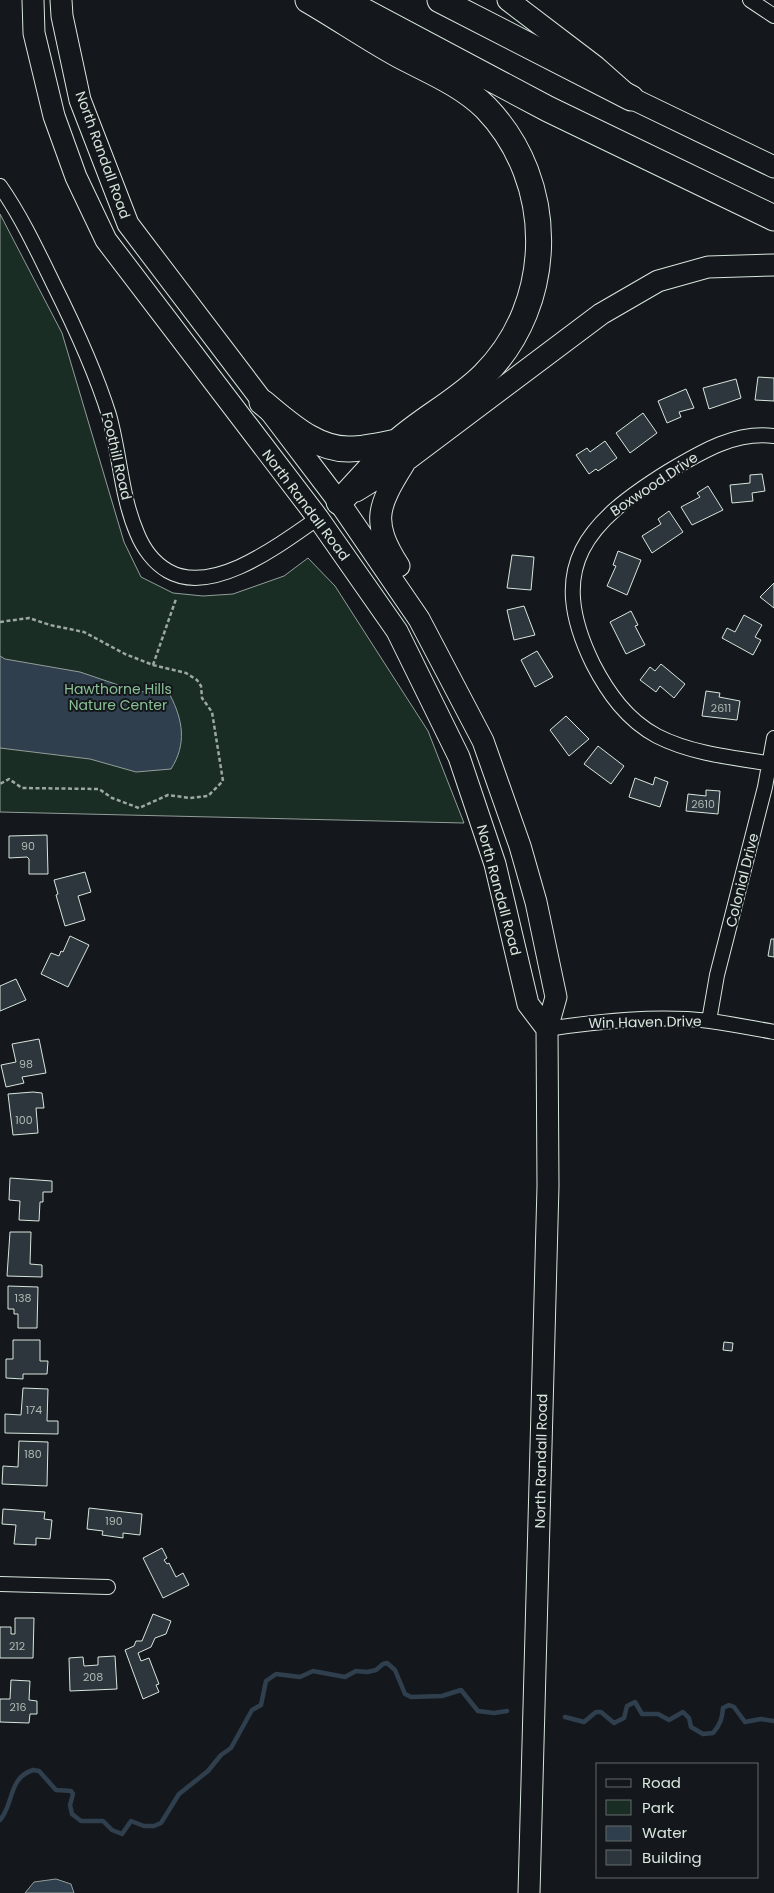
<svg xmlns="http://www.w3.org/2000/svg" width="774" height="1893" viewBox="0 0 774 1893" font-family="Poppins,sans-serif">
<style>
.green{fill:#1a2d24;stroke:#939e99}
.water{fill:#2f3f4d;stroke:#939e99}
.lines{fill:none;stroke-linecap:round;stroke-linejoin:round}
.stream{stroke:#2f3f4d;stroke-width:4.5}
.building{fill:#2c363c;stroke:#d8e6dc}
.minor-casing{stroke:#d8e6dc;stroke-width:16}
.primary-casing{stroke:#d8e6dc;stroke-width:23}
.motorway-casing{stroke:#d8e6dc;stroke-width:27}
.path{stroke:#9da8a2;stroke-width:2.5;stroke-dasharray:4 2.5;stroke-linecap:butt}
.minor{stroke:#14181c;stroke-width:14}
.primary{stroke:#14181c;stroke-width:21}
.motorway{stroke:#14181c;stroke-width:25}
.labels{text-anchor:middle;stroke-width:4;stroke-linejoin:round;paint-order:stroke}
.number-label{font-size:11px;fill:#adbab4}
.street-label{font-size:14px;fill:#d8e6dc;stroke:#14181c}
.park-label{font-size:14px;fill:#8ac095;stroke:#14181c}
</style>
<rect width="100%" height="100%" fill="#14181c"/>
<!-- green -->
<path class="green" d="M0 214 62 333 124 542 141 577 173 593 203 596 233 594 284 576 308 558 335 586 428 731 464 823 0 812Z"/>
<!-- water -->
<path class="water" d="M0 656 5 659 80 672 136 691 170 695C183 720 187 744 171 769L136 772 90 759 0 748Z
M56 1879 71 1884 74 1893H25L34 1882Z"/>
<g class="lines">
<!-- stream -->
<path class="stream" d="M565 1717 584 1722 596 1712H601L614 1723 624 1718 627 1706 635 1702 642 1714H658L669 1720 683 1712 689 1718 691 1727 703 1734 713 1733C720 1725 722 1719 723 1708L729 1705 734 1707 745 1722 761 1719 774 1721
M0 1820C14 1804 8 1778 33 1770L39 1771 56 1790 71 1791 73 1794 70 1805 72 1814 81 1821H103L112 1830 122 1834 131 1821 144 1826H154L161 1823 179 1794 208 1771 221 1755 231 1748 252 1710 261 1705 266 1681 276 1674 300 1677 313 1671 345 1677 356 1671 367 1672 376 1670 383 1664 387 1663 395 1670 405 1694 411 1697 442 1696 461 1690 478 1711 494 1713 507 1711"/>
</g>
<!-- building -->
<path class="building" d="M758 377 774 378V401L755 400Z
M736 379 741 398 709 409 703 388Z
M686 389 694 408 679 412 681 417 667 423 658 401Z
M643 413 657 433 630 453 616 433Z
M605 441 617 458 598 471 596 469 589 474 576 455 587 448 590 452Z
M762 474 765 491 752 493 753 501 732 503 730 485 750 483V475Z
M708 486 723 510 692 525 681 507 700 497 697 493Z
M669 511 683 532 652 553 642 536 661 524 658 519Z
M618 551 641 560 627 595 607 586 616 566 613 565Z
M512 555 534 557 531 590 507 588Z
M774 583V608L760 597Z
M524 606 535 635 514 640 507 610Z
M631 611 638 625 635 626 645 645 626 654 610 622Z
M744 615 762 625 755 637 761 640 753 655 722 638 727 628 735 632Z
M537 651 553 677 535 687 521 660Z
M661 664 685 684 674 698 660 686 656 692 640 680 650 667 655 671Z
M706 691 720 693 719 697 740 701 737 720 702 716Z
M566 716 589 739 569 756 550 730Z
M598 746 624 766 611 784 584 764Z
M655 777 668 782 660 807 629 797 635 778 653 785Z
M706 790 720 791 718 814 686 811 688 794 706 796Z
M47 835 48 874H29V859L27 857 9 858V836Z
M85 872 91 892 78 896 85 920 65 926 56 895 58 894 54 880Z
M70 936 89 945 68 987 41 974 51 953 59 956 61 951 63 952Z
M771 939H774V957L768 956Z
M16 979 26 1000 0 1011V986Z
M39 1039 46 1073 22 1077 24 1083 6 1087 1 1065 16 1062 12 1044Z
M33 1092 42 1093 44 1108H36L38 1133 13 1135 8 1094Z
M10 1178 52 1181V1192H43V1202H40L39 1221 19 1220 20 1201 9 1200Z
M10 1232H31L30 1264 42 1265V1277L7 1276Z
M8 1286 38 1287 37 1328H18V1314H14V1309H8Z
M13 1340H40V1361H48L47 1374H23V1379L6 1378V1359H13Z
M724 1342 733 1343 732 1351 723 1350Z
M23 1388 48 1389 47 1421H58V1434L5 1433V1414L21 1415Z
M19 1441 48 1442 47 1486 2 1484 3 1466 18 1467Z
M89 1508 142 1514 140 1535 123 1533V1538L102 1535 103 1531 87 1529Z
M3 1509 45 1512 44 1519 52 1520 50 1539 36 1538V1545L14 1544 16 1525 2 1524Z
M162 1548 167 1558 164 1560 167 1564 169 1563 176 1577 183 1573 189 1585 163 1598 143 1558Z
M153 1614 171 1621 166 1634 155 1638 151 1647 138 1653 141 1661 149 1658 159 1684 156 1685 159 1692 143 1699 125 1650 134 1646 136 1641H142Z
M15 1618H34L33 1658H0V1627H11V1634H15Z
M115 1656 117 1689 70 1691 69 1658 83 1657 84 1666 98 1665V1657Z
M11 1680 30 1681 29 1700 37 1701V1714H30L29 1723 0 1722V1699H10Z"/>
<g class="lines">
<defs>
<path id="minor" d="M750 0 774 16
M0 186C21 216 37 250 53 283 74 325 95 370 109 415 120 454 121 496 137 533 143 548 154 563 168 571 213 597 282 543 318 518
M774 436C735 431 701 452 669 471 587 522 545 566 593 664 608 693 627 720 657 736 692 754 735 758 774 764
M709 1021 717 975 765 787 774 738
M547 1029C600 1021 656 1015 710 1021 731 1024 753 1028 774 1032
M0 1584 108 1587"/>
<path id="primary" d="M33 0 34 33 54 116 76 177 106 240 318 518 397 631 459 757 495 864 528 1004 547 1029
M61 0 62 16 80 100 128 224 339 502 419 619 483 741 520 846 536 902 556 997 547 1029 548 1186 529 1893
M508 0 596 67 631 98 774 167
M356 491 408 459 601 314 658 281 708 267 774 265
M399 566C371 522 377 507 404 464"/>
<path id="motorway" d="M308 0C339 18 368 38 399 55 429 71 462 84 486 108 557 182 556 303 484 375 458 401 424 418 397 442 376 460 358 483 339 502
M343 0 548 109 774 218
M440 0 631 98
M262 402C287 422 315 450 350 449 365 449 381 445 396 442"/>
</defs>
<!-- minor casing -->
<use href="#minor" class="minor-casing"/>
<!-- primary casing -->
<use href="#primary" class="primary-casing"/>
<!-- motorway casing -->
<use href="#motorway" class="motorway-casing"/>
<!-- path -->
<path class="path" d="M0 622 29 618 50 625 84 632 125 654 153 665 186 673 197 680 201 686 202 698 212 712 223 781 208 796 190 798 168 795 139 808 112 798 99 789 22 788 9 779 0 784
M153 665 176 599"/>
<!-- minor -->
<use href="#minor" class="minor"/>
<!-- primary -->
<use href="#primary" class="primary"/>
<!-- motorway -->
<use href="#motorway" class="motorway"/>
</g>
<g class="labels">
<!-- number labels -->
<g class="number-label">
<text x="721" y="712">2611</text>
<text x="703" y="808">2610</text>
<text x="28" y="850">90</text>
<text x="26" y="1068">98</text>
<text x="24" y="1124">100</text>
<text x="23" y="1302">138</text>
<text x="34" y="1414">174</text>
<text x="33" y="1458">180</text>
<text x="114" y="1525">190</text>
<text x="17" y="1650">212</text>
<text x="93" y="1681">208</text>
<text x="18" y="1711">216</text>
</g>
<!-- street labels -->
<g class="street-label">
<text transform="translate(103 155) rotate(70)" y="5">North Randall Road</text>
<text transform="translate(117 456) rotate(77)" y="5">Foothill Road</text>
<text transform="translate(654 484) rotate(-34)" y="5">Boxwood Drive</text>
<text transform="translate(306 505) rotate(53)" y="5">North Randall Road</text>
<text transform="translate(742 880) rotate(-76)" y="5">Colonial Drive</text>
<text transform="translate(499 890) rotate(75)" y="5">North Randall Road</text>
<text transform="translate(645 1022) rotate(-1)" y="5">Win Haven Drive</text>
<text transform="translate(541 1461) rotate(-89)" y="5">North Randall Road</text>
</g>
<!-- park labels -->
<g class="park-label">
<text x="118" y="694">Hawthorne Hills<tspan x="118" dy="16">Nature Center</tspan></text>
</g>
</g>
<!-- legend -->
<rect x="596" y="1763" width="162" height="115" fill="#14181c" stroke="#626a69"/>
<rect x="606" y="1779" width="25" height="8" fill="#14181c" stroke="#626a69"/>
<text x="642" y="1788" font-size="15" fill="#d8e6dc">Road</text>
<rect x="606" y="1800" width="25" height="15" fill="#1a2d24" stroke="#626a69"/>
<text x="642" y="1813" font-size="15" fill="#d8e6dc">Park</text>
<rect x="606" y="1826" width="25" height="15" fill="#2f3f4d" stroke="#626a69"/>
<text x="642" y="1838" font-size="15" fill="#d8e6dc">Water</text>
<rect x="606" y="1850" width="25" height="15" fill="#2c363c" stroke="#626a69"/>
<text x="642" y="1863" font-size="15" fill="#d8e6dc">Building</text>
</svg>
